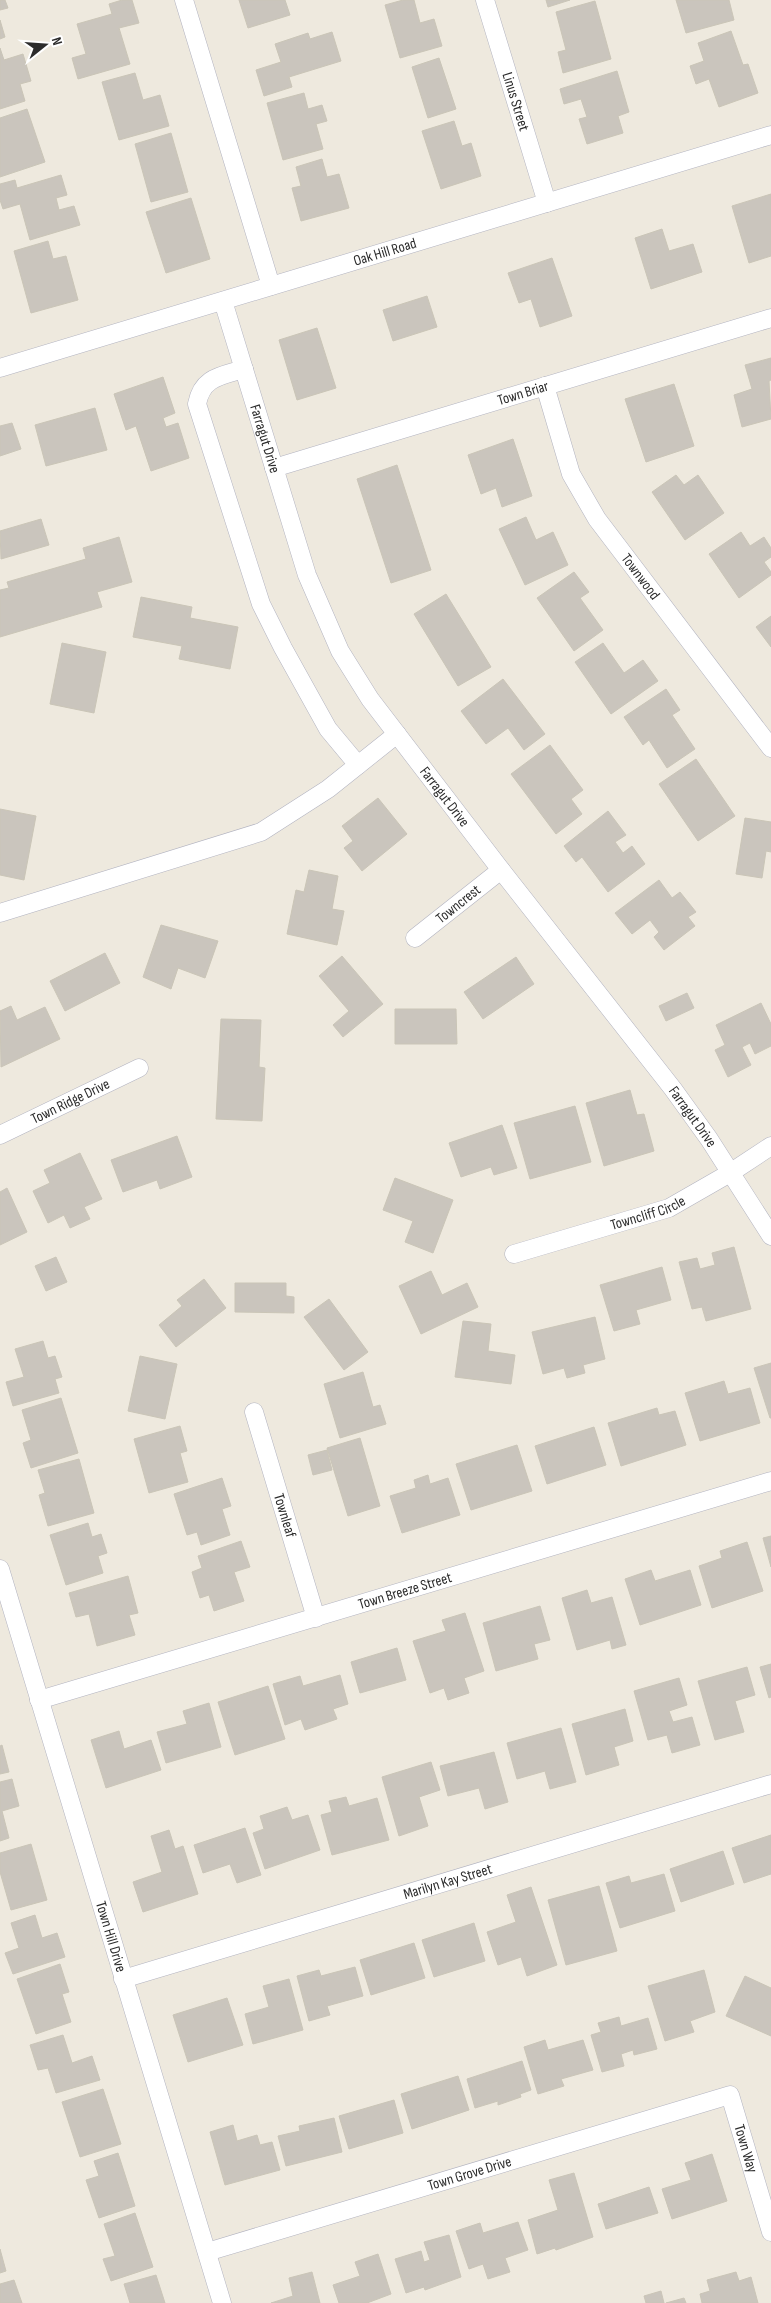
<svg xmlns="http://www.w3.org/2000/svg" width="771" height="2303" viewBox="0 0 771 2303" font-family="'Sofia Sans Condensed',sans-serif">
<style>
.building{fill:#cac5bd;stroke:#cac5b7}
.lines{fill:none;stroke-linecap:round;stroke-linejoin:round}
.minor-casing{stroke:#b2b3c0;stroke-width:19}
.minor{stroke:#fff;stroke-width:18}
.labels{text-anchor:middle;stroke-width:4.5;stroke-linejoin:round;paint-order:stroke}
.street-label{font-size:15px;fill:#2c2c2c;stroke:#fff}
</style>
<rect width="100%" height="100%" fill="#eee9de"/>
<!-- building -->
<path class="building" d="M0 0H5L8 8 0 10Z
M122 0H132L139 23 119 28 130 64 78 79 72 58 86 54 77 24 112 14 109 4Z
M239 0H285L290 15 248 28Z
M403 0H414L420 23 434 19 442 46 400 58 385 5Z
M546 0H570L548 7Z
M676 0H729L734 20 686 33Z
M595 1 611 59 563 73 558 52 566 50 556 12Z
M0 20 5 37 0 39Z
M731 31 743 65 748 64 758 93 719 107 709 79 696 84 690 66 704 61 698 43Z
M332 32 341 61 289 77 292 87 264 96 256 70 281 62 275 44 308 33 310 39Z
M0 48 4 60 23 54 31 81 20 84 25 101 0 109Z
M439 58 456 109 428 118 412 67Z
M617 71 629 112 618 116 623 133 587 144 579 119 587 117 581 99 564 104 560 89Z
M135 73 143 100 160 95 169 126 119 140 102 82Z
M304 93 308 109 322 105 327 121 316 124 323 149 283 160 267 103Z
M27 109 45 162 0 177V118Z
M454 121 462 146 471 143 481 176 441 189 422 131Z
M171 133 188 192 151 202 135 144Z
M322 159 327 177 339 174 349 208 301 221 292 188 301 186 296 167Z
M61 175 67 195 56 198 59 210 74 206 80 225 30 240 20 204 3 209 0 200V184L15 180 17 188Z
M771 194V256L749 263 732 206Z
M191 198 210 259 166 273 146 212Z
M662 229 669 251 693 244 702 272 651 289 635 238Z
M48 241 53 259 66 256 78 300 31 313 14 251Z
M552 258 572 316 540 327 531 299 519 303 508 273Z
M427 296 437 327 393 341 383 310Z
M317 328 336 388 297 400 279 340Z
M771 358V380L769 381 771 419 742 427 734 395 752 389 745 365Z
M163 377 175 413 163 418 166 427 178 423 189 458 151 471 136 426 126 430 114 394Z
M674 384 694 446 646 462 625 399Z
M95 408 107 450 46 466 35 425Z
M12 423 21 449 0 456V426Z
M513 439 532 496 502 507 496 488 481 494 468 455Z
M397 465 431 570 391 583 357 479Z
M676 475 684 485 698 475 724 513 685 540 652 492Z
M526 517 536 540 553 532 568 565 525 585 499 529Z
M41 519 49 545 1 559 0 531Z
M741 532 750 546 764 537 771 548V557L764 562 771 572V575L739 598 709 554Z
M119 537 132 582 97 592 102 607 0 637V590L9 588 7 582 86 559 83 548Z
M574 572 589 592 580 598 603 630 574 651 537 598Z
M446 594 491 667 458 686 414 614Z
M141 597 192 607 190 618 238 627 230 669 179 659 182 646 133 637Z
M771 616V647L756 627Z
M62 643 106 652 94 713 50 704Z
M603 643 624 673 643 660 658 681 611 714 575 662Z
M503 679 545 734 524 750 508 728 486 744 461 711Z
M666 689 680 710 672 715 695 749 667 768 649 740 643 745 624 717Z
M550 745 583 790 571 799 582 814 556 834 511 774Z
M696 759 735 816 698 841 659 784Z
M378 798 407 834 362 871 344 848 353 841 342 826Z
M0 809 36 816 24 880 0 875Z
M608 811 626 835 615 842 623 853 632 846 645 864 608 892 582 857 576 862 564 846Z
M745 818 771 822V852L766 851 762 878 736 874Z
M309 870 338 876 332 909 344 911 337 945 287 934 296 890 304 892Z
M659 880 672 898 680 892 696 912 688 917 695 926 664 950 654 937 659 932 650 920 632 934 615 913Z
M161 925 218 941 205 978 178 968 171 989 143 977Z
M105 953 120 983 65 1011 50 981Z
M342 956 383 1004 343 1037 333 1025 349 1011 319 976Z
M516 957 534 984 483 1019 464 992Z
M687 993 694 1008 666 1021 659 1006Z
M761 1003 771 1024V1046L755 1054 750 1043 742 1047 751 1065 728 1077 715 1050 725 1045 716 1025Z
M11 1006 17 1020 45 1007 60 1039 1 1067 0 1011Z
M395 1009H456L457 1044H395Z
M221 1019 261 1020 259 1067 265 1068 262 1121 216 1119Z
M630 1090 637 1115 644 1114 654 1151 604 1166 586 1103Z
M575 1106 591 1162 530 1179 514 1123Z
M502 1125 517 1168 494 1175 491 1167 461 1177 449 1143Z
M177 1136 192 1177 160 1189 157 1180 123 1192 111 1160Z
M80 1153 102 1199 84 1207 90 1219 70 1228 64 1215 48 1223 33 1191 50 1183 44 1170Z
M395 1178 453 1200 433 1253 405 1242 413 1221 383 1210Z
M7 1188 27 1232 0 1245V1192Z
M734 1247 751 1309 706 1321 702 1307 692 1309 679 1262 697 1258 700 1269 715 1265 712 1253Z
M56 1257 67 1282 46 1291 35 1266Z
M662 1267 671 1300 636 1310 640 1324 614 1331 600 1285Z
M431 1271 442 1295 467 1283 478 1307 421 1334 399 1286Z
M204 1279 226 1308 176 1347 159 1325 182 1306 177 1300Z
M235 1283H286V1296L294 1297V1313L235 1312Z
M329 1299 368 1352 344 1370 304 1317Z
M595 1317 605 1359 583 1365 585 1373 567 1378 564 1368 543 1374 532 1332Z
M463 1321 491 1324 488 1351 515 1355 511 1384 455 1377Z
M43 1341 48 1358 55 1356 62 1377 55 1379 59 1393 13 1406 6 1382 24 1377 15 1349Z
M140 1356 177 1364 165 1419 128 1411Z
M771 1363V1418H770L754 1368Z
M363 1372 373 1407 380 1405 386 1424 340 1438 324 1384Z
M724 1381 728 1394 750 1388 760 1423 700 1441 685 1393Z
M61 1398 78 1453 31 1468 23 1443 31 1440 22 1410Z
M657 1408 659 1415 675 1411 686 1445 621 1466 608 1423Z
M180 1426 187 1451 180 1453 188 1482 149 1493 134 1439Z
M594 1427 606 1465 547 1484 535 1446Z
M360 1438 380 1506 348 1516 327 1448Z
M517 1445 532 1491 471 1510 456 1464Z
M327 1450 332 1470 313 1475 308 1455Z
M79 1459 94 1513 48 1526 39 1495 45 1493 38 1470Z
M428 1475 430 1484 448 1478 460 1515 402 1533 390 1496 416 1488 414 1480Z
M222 1478 231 1506 222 1509 230 1535 201 1545 197 1532 187 1535 174 1494Z
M88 1523 92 1537 101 1534 107 1553 98 1556 103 1573 66 1585 50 1535Z
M771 1536V1567L763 1538Z
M241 1541 250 1567 234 1572 244 1601 214 1611 209 1595 200 1598 192 1572 202 1568 198 1556Z
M747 1542 763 1591 712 1608 699 1566 722 1558 720 1551Z
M651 1570 655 1581 690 1570 701 1605 640 1625 625 1579Z
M128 1576 138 1613 129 1615 135 1635 97 1646 89 1614 76 1617 69 1593Z
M587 1590 591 1603 612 1597 626 1645 612 1649 610 1640 577 1650 562 1598Z
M540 1606 550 1640 534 1644 538 1659 496 1671 483 1623Z
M465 1613 484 1671 464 1678 469 1693 448 1700 444 1688 430 1693 413 1641 446 1631 442 1620Z
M397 1648 406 1680 360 1693 351 1662Z
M771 1664V1697L769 1698 760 1667Z
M747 1667 755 1695 735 1701 744 1732 715 1740 698 1681Z
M340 1675 348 1704 333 1709 337 1719 305 1730 301 1719 285 1725 273 1684 300 1676 303 1686Z
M679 1678 687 1705 669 1711 673 1722 692 1717 700 1745 672 1753 667 1735 648 1740 634 1691Z
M268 1686 285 1739 235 1755 218 1702Z
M209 1703 221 1747 166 1763 157 1732 187 1724 183 1711Z
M625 1709 633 1741 614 1747 619 1765 586 1775 572 1724Z
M561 1728 576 1782 550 1789 545 1771 517 1779 507 1743Z
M119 1731 124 1749 151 1740 161 1770 106 1788 91 1740Z
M2 1745 9 1772 0 1774V1746Z
M494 1752 508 1802 485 1809 479 1788 448 1796 440 1766Z
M431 1762 440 1790 419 1797 428 1826 399 1836 382 1777Z
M12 1779 19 1806 2 1811 9 1838 0 1841V1782Z
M346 1797 349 1806 377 1798 389 1840 332 1855 321 1815 332 1812 329 1801Z
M287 1807 292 1820 308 1815 320 1850 265 1869 253 1833 264 1829 260 1816Z
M245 1828 261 1875 237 1883 230 1864 203 1873 194 1845Z
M169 1830 175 1849 183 1846 198 1894 143 1912 133 1882 162 1872 151 1836Z
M771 1835V1874L744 1883 732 1848Z
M31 1844 47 1900 11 1910 0 1872V1853Z
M723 1851 734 1884 681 1902 670 1869Z
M664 1874 675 1911 620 1928 606 1883 629 1876 631 1883Z
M599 1886 617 1951 566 1965 548 1900Z
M531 1887 557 1965 527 1976 521 1957 498 1965 487 1932 516 1922 507 1895Z
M35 1915 42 1938 57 1933 65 1957 13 1974 5 1953 19 1948 11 1923Z
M474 1923 485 1961 434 1977 422 1940Z
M414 1943 425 1978 371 1995 360 1960Z
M60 1964 69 1992 62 1994 71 2022 36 2034 17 1979Z
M355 1967 363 1996 327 2006 330 2015 309 2021 297 1976 319 1970 321 1976Z
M704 1970 715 2012 690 2021 694 2032 665 2041 648 1986Z
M745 1976 771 1988V2036L726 2016Z
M289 1979 303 2030 253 2044 245 2014 269 2007 263 1986Z
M227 1998 243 2045 188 2062 173 2015Z
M619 2017 621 2026 648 2018 657 2049 634 2055 633 2050 621 2054 624 2066 602 2072 591 2035 601 2032 598 2023Z
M63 2035 72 2063 92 2056 100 2080 56 2093 48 2068 38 2070 30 2045Z
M545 2040 548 2050 583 2040 593 2070 561 2079 564 2086 538 2094 524 2047Z
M522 2061 531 2090 520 2094 521 2097 498 2105V2101L475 2108 467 2079Z
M458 2076 469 2110 412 2129 401 2094Z
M103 2089 121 2144 80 2157 62 2102Z
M394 2100 403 2133 349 2149 339 2116Z
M334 2118 342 2152 286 2166 278 2136 300 2131 299 2126Z
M233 2125 237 2141 257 2135 260 2145 272 2142 280 2170 225 2185 210 2132Z
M118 2153 135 2206 99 2218 86 2180 99 2176 94 2161Z
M712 2154 727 2201 672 2219 662 2189 691 2180 685 2163Z
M574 2173 593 2237 556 2250 555 2248 537 2254 528 2220 558 2210 549 2180Z
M649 2187 658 2213 606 2229 598 2204Z
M135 2213 153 2267 111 2281 103 2259 115 2256 104 2224Z
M518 2222 528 2250 505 2258 510 2272 488 2279 483 2264 469 2269 456 2231 480 2223 483 2233Z
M449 2235 461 2277 425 2290 424 2287 406 2293 395 2259 421 2251 424 2262 430 2260 424 2242Z
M0 2249 6 2271 0 2273Z
M378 2254 391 2294 367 2303H339L333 2285 360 2276 355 2262Z
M312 2272 320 2303H271L293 2296 289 2278Z
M736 2272 739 2281 751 2277 758 2303H702L700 2294 710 2291 707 2280Z
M156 2275 165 2303H130L124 2284Z
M14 2280 22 2303H0V2284Z
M661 2291 664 2303H646L644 2296Z
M684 2298 686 2303H666Z"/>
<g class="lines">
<defs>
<g id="minor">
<path d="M184 0 271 286"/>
<path id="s1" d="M485 0 547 203"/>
<path id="s2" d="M223 301 307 575 340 651 370 699 501 870 673 1089 709 1139 771 1236"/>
<path id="s3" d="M0 368 771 135"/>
<path d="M244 369C221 376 202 377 197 404L261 604 283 648 328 729 358 765"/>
<path id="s4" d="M545 386 571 474 597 519 771 748"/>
<path id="s5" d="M274 468 771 318"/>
<path d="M0 913 261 832 328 789 397 734"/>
<path id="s6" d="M415 938 501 870"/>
<path id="s7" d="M0 1135 139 1068"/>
<path id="s8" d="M514 1254 669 1208 730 1173 771 1146"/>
<path id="s9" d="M254 1412 316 1618"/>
<path id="s10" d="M0 1569 222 2303"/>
<path id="s11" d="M39 1700 771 1481"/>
<path id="s12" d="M123 1979 771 1784"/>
<path id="s13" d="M207 2252 730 2095 771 2232"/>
</g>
</defs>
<!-- minor casing -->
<use href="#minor" class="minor-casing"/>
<!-- minor -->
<use href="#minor" class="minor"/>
</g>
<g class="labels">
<!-- street labels -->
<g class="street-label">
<text dy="5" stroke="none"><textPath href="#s1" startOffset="106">Linus Street</textPath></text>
<text dy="5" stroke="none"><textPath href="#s3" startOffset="402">Oak Hill Road</textPath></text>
<text dy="5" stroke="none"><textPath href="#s5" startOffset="260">Town Briar</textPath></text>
<text dy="5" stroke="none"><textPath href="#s2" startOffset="144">Farragut Drive</textPath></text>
<text dy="5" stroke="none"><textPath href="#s4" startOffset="216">Townwood</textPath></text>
<text dy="5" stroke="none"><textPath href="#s2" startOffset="549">Farragut Drive</textPath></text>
<text dy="5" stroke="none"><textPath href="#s6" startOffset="55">Towncrest</textPath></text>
<text dy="5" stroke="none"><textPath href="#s7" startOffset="78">Town Ridge Drive</textPath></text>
<text dy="5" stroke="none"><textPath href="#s2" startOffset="954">Farragut Drive</textPath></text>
<text dy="5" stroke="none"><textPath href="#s8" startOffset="140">Towncliff Circle</textPath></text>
<text dy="5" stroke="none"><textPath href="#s9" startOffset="108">Townleaf</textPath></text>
<text dy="5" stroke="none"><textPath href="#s11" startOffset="382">Town Breeze Street</textPath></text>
<text dy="5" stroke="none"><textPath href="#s12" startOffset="339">Marilyn Kay Street</textPath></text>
<text dy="5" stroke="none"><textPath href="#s10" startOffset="384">Town Hill Drive</textPath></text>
<text dy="5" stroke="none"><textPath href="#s13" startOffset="602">Town Way</textPath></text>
<text dy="5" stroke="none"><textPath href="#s13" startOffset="274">Town Grove Drive</textPath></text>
</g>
</g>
<!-- north arrow -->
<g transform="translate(45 45) rotate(73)" stroke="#ffffff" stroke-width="4" paint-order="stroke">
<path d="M0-4L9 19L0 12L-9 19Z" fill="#2c2c2c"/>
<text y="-8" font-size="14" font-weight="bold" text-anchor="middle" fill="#2c2c2c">N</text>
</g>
</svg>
